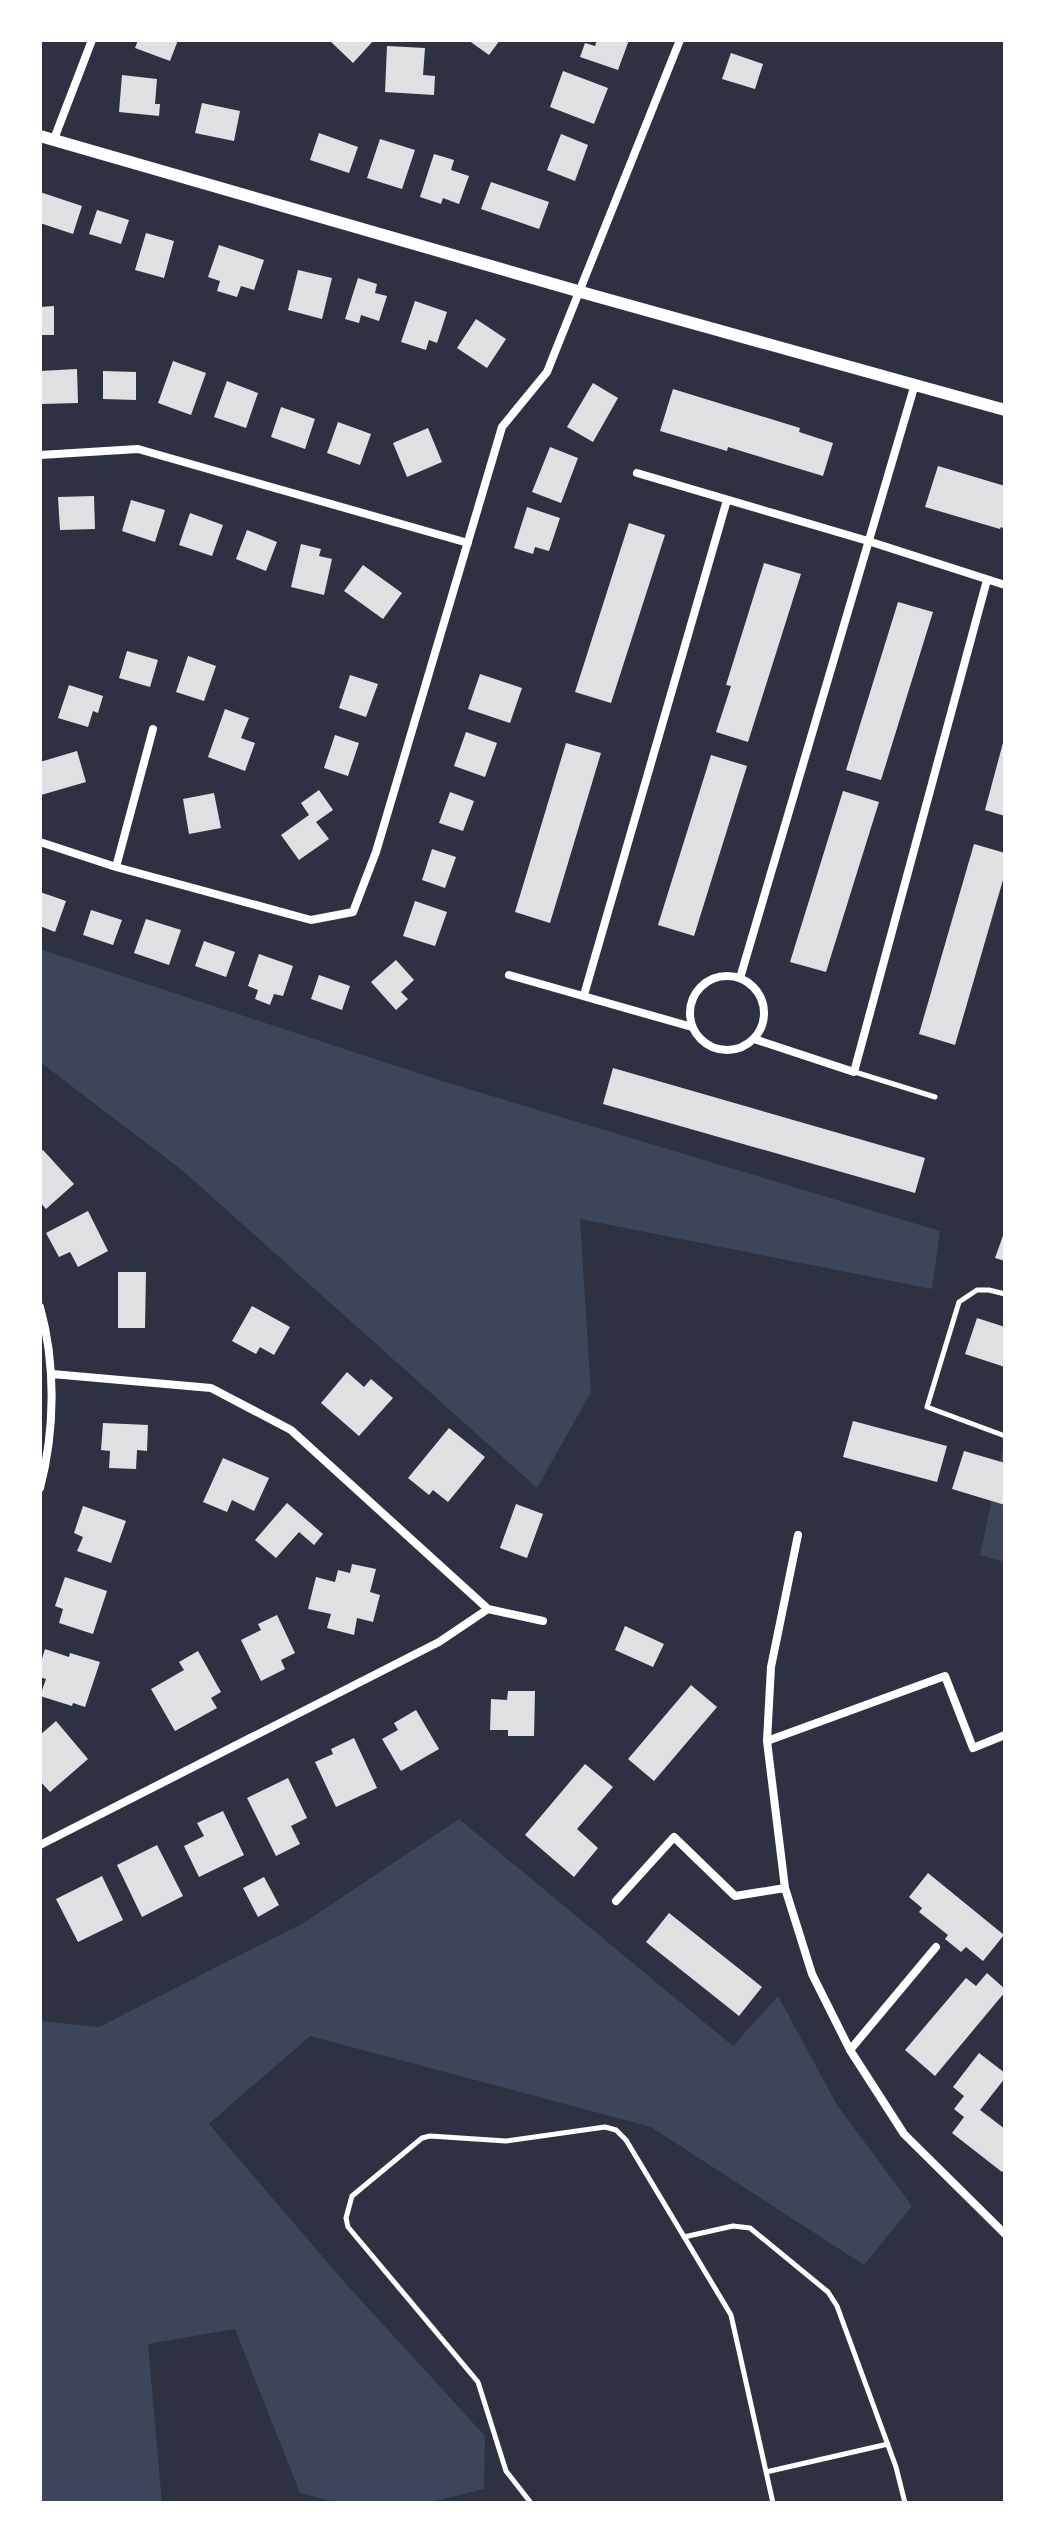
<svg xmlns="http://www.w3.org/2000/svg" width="1045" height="2543" viewBox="0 0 1045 2543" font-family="Ubuntu,sans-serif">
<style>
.green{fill:#3c4559}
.building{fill:#e0e0e3}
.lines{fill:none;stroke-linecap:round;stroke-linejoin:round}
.service{stroke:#fff;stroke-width:5}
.minor{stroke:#fff;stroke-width:8}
.tertiary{stroke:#fff;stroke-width:12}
</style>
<rect width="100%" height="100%" fill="#2d3142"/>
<!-- green -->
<path class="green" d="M40 949 442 1081 940 1231 932 1289 580 1219 591 1392 537 1488 183 1171 40 1062Z
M1005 1438V1562L980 1555Z
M459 1819 733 2046 778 1996 837 2105 912 2206 864 2265 651 2127 310 2036 209 2124 346 2284 485 2436 484 2489 427 2503H339L300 2493 235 2329 148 2344 162 2503H40V2021L99 2027 305 1922Z"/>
<!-- building -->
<path class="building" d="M138 40H178L170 61 135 48Z
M329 40H374L353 63Z
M468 40H500L489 55Z
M597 40H629L618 70 580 57 585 43 595 46Z
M387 46 425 48 423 75 435 76 434 95 385 92Z
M731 53 763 64 755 89 722 79Z
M563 71 608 88 594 124 550 107Z
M122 75 157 79 155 104H160L159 116 119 112Z
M202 103 240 111 234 141 195 133Z
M319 133 358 147 349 173 310 160Z
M561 134 588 145 575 181 547 170Z
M380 139 415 150 402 189 367 178Z
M434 154 454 160 451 170 469 176 459 204 443 198 441 204 420 197Z
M491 182 549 202 539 229 481 209Z
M40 192 82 206 73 234 40 223Z
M97 210 129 220 121 244 89 234Z
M146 233 174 241 164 278 135 270Z
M219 245 264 260 254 290 241 286 237 297 217 291 220 281 208 277Z
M298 270 332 278 322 319 288 310Z
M358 278 377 284 375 293 387 296 379 321 361 315 359 323 345 319Z
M415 301 447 312 437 343 429 340 426 350 401 342Z
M54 306V335H40V307Z
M476 319 506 339 487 368 457 348Z
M173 361 206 373 191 415 158 403Z
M77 369 78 403 42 404 40 371Z
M103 371 136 372V400L103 399Z
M227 381 258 393 246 428 214 417Z
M593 383 618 398 593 442 567 427Z
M673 389 800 428 799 432 833 443 823 476 728 447 727 451 660 431Z
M281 407 315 419 305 449 271 437Z
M338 422 371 434 360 465 327 453Z
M428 428 442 462 407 477 393 443Z
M550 447 578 458 561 503 532 492Z
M938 466 1005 486V529L1001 527 1000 529 925 507Z
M94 496 95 529 60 530 58 497Z
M131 500 165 510 155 542 122 531Z
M527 507 560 518 549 551 535 547 533 554 514 548Z
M190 513 223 525 212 556 179 545Z
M629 523 665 535 611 703 575 692Z
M247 530 277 542 266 571 236 559Z
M301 544 321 549 319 556 332 559 324 595 291 587Z
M764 563 801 574 748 742 716 732 731 686 726 685Z
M363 565 402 593 383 619 344 591Z
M898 602 933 612 881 780 846 770Z
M127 651 158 660 150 687 119 678Z
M188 656 216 666 204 701 176 692Z
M480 674 522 688 510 723 468 709Z
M350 675 378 684 366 717 339 708Z
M69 685 103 696 98 713 93 711 88 727 58 718Z
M225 709 249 718 241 738 255 743 245 771 208 757Z
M466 732 497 743 485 777 454 766Z
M335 735 359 743 348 776 324 768Z
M1004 739 1005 740V816L985 810Z
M566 743 601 753 550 923 515 912Z
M77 751 86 782 41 795 40 762Z
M711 755 747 766 694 936 658 925Z
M319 790 333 810 316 822 329 839 299 860 281 835 309 815 301 803Z
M843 791 879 802 826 972 790 962Z
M450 792 474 801 463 831 439 823Z
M214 793 221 828 189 834 183 799Z
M974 844 1005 853V873L955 1045 919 1034Z
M432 849 456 857 445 888 422 880Z
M40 892 66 901 55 932 40 926Z
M415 901 447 912 435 946 403 936Z
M91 910 122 920 113 945 83 935Z
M146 919 181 930 169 965 134 953Z
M204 941 235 952 226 977 195 966Z
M259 954 293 966 283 996 274 994 270 1005 255 999 258 990 248 986Z
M396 960 414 980 401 992 408 999 396 1010 371 982Z
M319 975 350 986 342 1010 311 999Z
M613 1068 925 1158 915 1193 603 1104Z
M43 1150 74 1184 46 1209 40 1202V1153Z
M88 1211 108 1251 78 1267 70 1252 59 1257 46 1233Z
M1005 1230V1261L995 1258Z
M118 1272H146L145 1328H118Z
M252 1306 290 1327 274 1355 260 1347 256 1354 232 1341Z
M977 1318 1005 1327V1367L965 1354Z
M347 1372 364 1387 371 1379 393 1398 359 1436 321 1403Z
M853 1421 947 1446 937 1482 843 1457Z
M103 1423 148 1425 147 1451 137 1450 136 1469 109 1468 110 1451 101 1450Z
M449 1428 485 1457 448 1502 433 1490 429 1495 408 1478Z
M964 1451 1005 1463V1505L952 1489Z
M223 1458 269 1478 254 1511 232 1500 227 1512 203 1502Z
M287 1503 323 1534 314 1545 299 1532 276 1558 255 1540Z
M516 1504 543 1514 527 1558 500 1548Z
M83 1506 126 1521 111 1563 77 1551 83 1537 74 1533Z
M352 1564 376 1569 370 1592 380 1595 373 1622 357 1618 354 1635 327 1628 331 1614 308 1609 316 1577 335 1582 338 1570 350 1573Z
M65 1577 107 1591 93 1634 59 1623 63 1609 55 1606Z
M277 1615 295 1653 281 1660 285 1669 261 1681 241 1640 261 1630 258 1624Z
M625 1626 664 1644 653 1667 615 1650Z
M45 1649 69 1657 70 1653 100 1662 85 1707 73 1703 72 1706 40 1696 46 1679 40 1677V1665Z
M198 1651 221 1692 211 1698 217 1708 175 1731 151 1689 184 1670 179 1662Z
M691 1685 717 1707 654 1781 628 1759Z
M508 1691H535L534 1736H508V1730H490L491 1699 507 1700Z
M416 1710 439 1749 401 1771 382 1739 398 1730 394 1723Z
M56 1721 88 1759 50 1792 40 1781V1735Z
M354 1738 377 1788 336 1807 315 1762 333 1754 331 1749Z
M585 1764 613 1787 577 1829 598 1848 574 1877 525 1835Z
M288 1778 307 1818 291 1826 300 1844 276 1856 247 1798Z
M223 1811 244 1855 199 1877 184 1846 204 1836 197 1823Z
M157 1845 183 1896 142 1917 117 1865Z
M928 1873 1004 1935 983 1961 966 1947 961 1952 945 1939 948 1935 919 1912 922 1908 909 1897Z
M102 1876 123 1920 78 1942 56 1899Z
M264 1877 279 1905 258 1917 243 1888Z
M669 1913 762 1987 739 2016 646 1942Z
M987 1973 1005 1989V1992L935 2076 905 2050 966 1978 976 1986Z
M979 2053 1005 2073V2078L980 2110 1005 2129V2168L1002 2172 952 2133 964 2117 954 2109 964 2096 953 2087Z"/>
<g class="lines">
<!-- service -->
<path class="service" d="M855 1072 935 1097
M1005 1294 989 1290H977L959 1302 927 1407 1005 1436
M684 2237 733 2226 750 2228 828 2292 837 2306 896 2467 905 2503
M766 2472 888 2444
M531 2503 506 2471 478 2382 348 2227 346 2218 352 2196 422 2138 430 2136 506 2141 605 2127 616 2130 626 2140 731 2315 773 2503"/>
<!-- minor -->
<path class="minor" d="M54 139 92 40
M40 455 138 449 468 543
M637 473 868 541 1005 585
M40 842 116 867 311 920 353 912 376 852 502 427 547 372 680 40
M116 867 153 729
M509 975 692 1027
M690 1013a37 37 0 1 1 74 0a37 37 0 1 1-74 0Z
M740 978 915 384
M584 995 727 500
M754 1039 854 1072 987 580
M40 1307C56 1364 55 1431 40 1488
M52 1374 211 1388 291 1430 488 1609
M798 1535 771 1667 767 1741 785 1888 812 1974 850 2050 904 2134 1005 2234
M767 1741 945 1676 973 1748 1005 1735
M40 1845 439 1642 488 1609 543 1621
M616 1901 674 1837 735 1896 785 1888
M850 2050 936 1947"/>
<!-- tertiary -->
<path class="tertiary" d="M40 136 581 292 1005 410"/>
</g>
<!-- border -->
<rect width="1045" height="2543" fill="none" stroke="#ffffff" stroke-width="84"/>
</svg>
